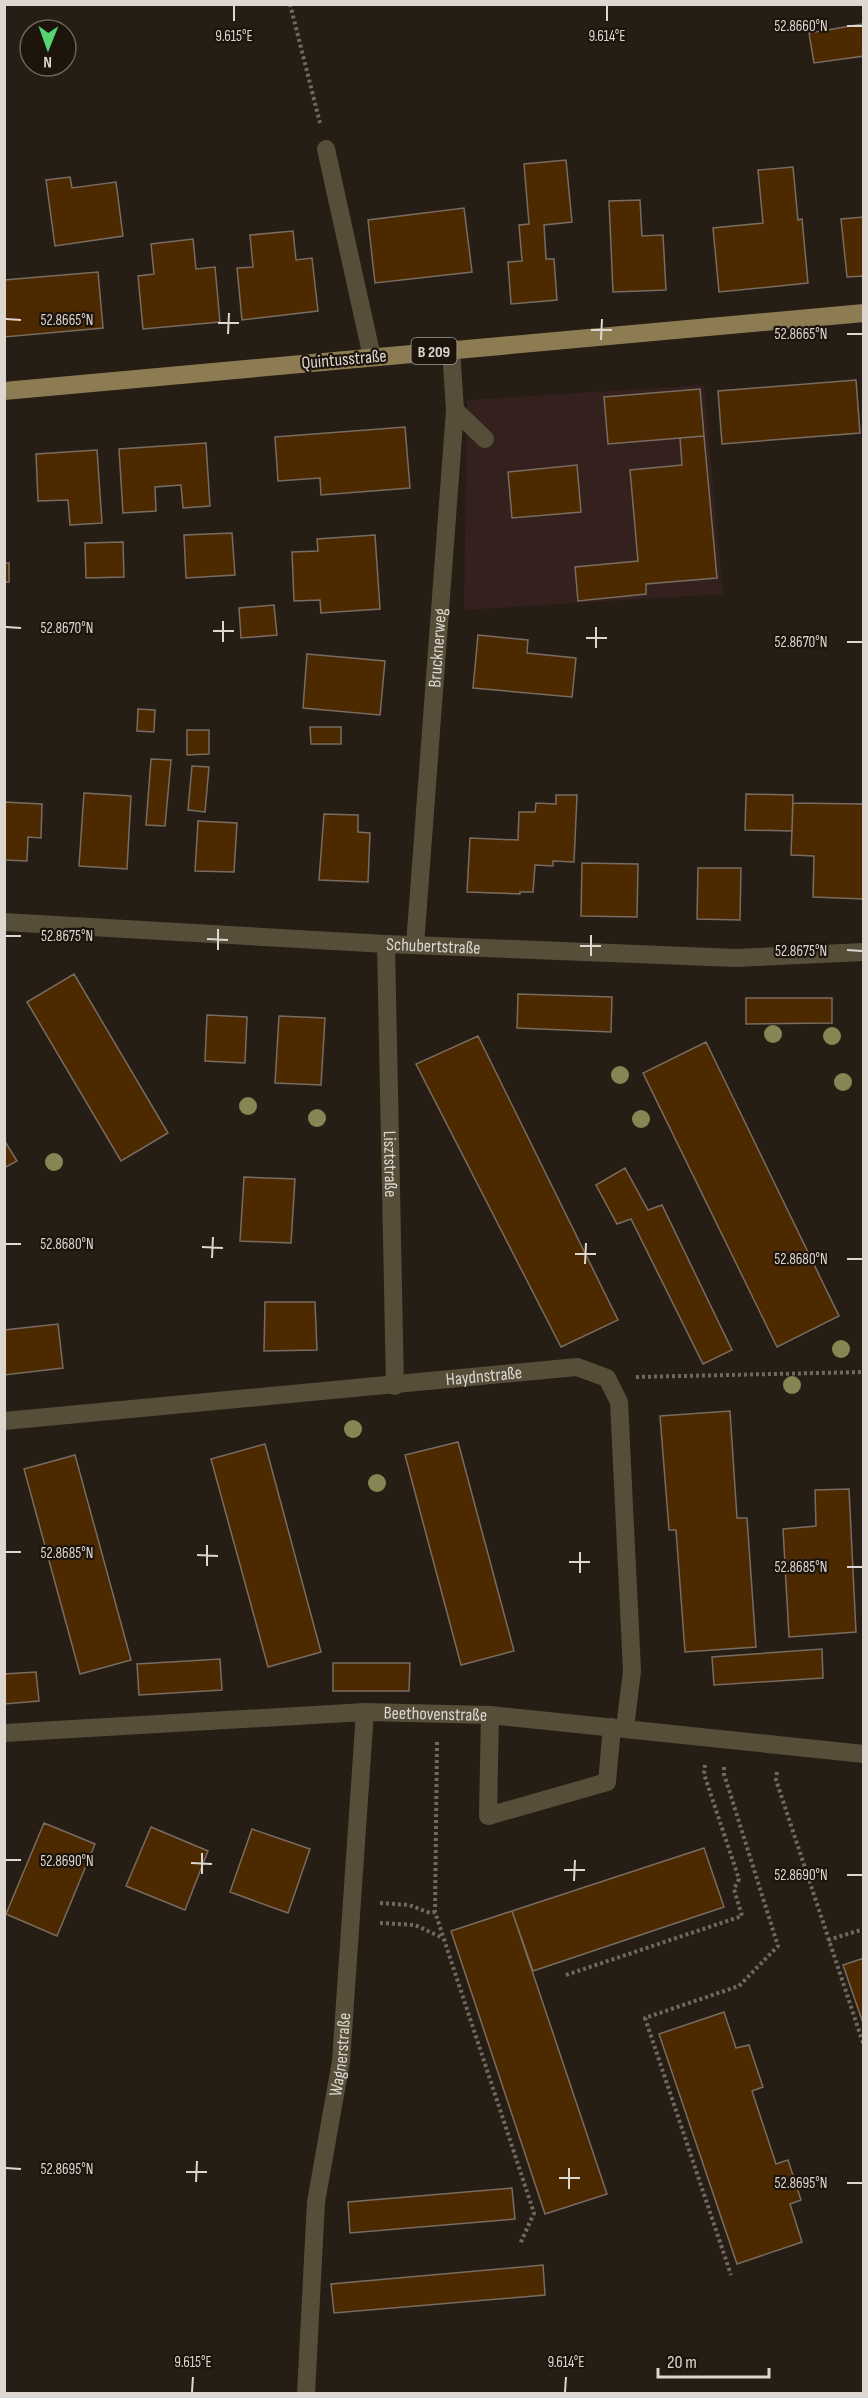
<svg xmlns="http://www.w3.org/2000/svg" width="868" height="2398" viewBox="0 0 868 2398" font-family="'Sofia Sans Condensed',sans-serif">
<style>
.industrial{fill:#34211e}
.building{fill:#4d2900;stroke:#786c62;stroke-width:1.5}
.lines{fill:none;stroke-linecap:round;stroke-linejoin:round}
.path{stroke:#706861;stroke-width:4;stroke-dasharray:3 3;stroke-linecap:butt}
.lane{stroke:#564e39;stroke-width:18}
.street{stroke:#564e39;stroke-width:18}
.primary{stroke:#8d7c51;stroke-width:18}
.tree{fill:#868655}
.ticks{fill:none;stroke:#ddd6d1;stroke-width:2}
.labels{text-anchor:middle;stroke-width:4.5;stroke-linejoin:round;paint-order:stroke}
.shield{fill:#1d140c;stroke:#a39c96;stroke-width:1.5}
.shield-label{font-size:16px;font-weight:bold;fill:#ddd6d1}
.street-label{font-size:18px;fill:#ddd6d1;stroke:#1d140c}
.ticks-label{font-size:15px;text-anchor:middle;fill:#ddd6d1;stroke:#1d140c;stroke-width:4.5;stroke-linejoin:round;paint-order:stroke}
</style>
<rect width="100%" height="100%" fill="#261d15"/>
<!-- industrial -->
<path class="industrial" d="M704 385 723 594 464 610 467 400Z"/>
<!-- building -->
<path class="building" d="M863 24 864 56 814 63 809 33Z
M566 160 572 222 544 225 546 259H554L557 300 511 304 508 262 522 261 519 225 529 224 524 164Z
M793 167 798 220 802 219 808 283 719 292 713 228 763 223 758 170Z
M70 177 72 188 116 182 123 236 55 246 46 180Z
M640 200 642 236 663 235 666 290 613 292 609 201Z
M464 208 472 272 375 283 368 220Z
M864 217V276L847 277 841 219Z
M293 231 296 260 312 258 318 311 242 320 237 268 253 267 250 235Z
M193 239 196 269 215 267 220 322 143 329 138 276 154 274 151 244Z
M98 272 103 328 4 337V280Z
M856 380 860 433 722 444 718 391Z
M700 389 704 436 608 444 604 397Z
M405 427 410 488 321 495 320 478 278 481 275 437Z
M704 436 717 578 646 584V594L578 601 575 567 638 561 630 470 682 465 680 438Z
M206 443 210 506 183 508 181 485 155 487 156 511 123 513 119 449Z
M97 450 102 523 70 525 68 500 38 501 36 454Z
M577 465 581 512 512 518 508 472Z
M232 533 235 575 186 578 184 535Z
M375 535 380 609 321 613 320 600 294 601 292 552 318 551 317 539Z
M123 542 124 577 86 578 85 543Z
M4 563H9V582H4Z
M274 605 277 635 241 638 239 608Z
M478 635 528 640 527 653 576 658 572 697 473 688Z
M307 654 385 661 380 715 303 708Z
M138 709 155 710 154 732 137 731Z
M310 727H341V744H311Z
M187 730H209V754L187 755Z
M151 759 171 760 165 826 146 825Z
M192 766 209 767 205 812 188 810Z
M84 793 131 796 127 869 79 866Z
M746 794 793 795 792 831 745 830Z
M556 795H577L574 862 553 861V866L535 865 533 892H520V894L467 892 470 838 518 840 519 812H535L536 803 556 804Z
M4 802 42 804 41 838 28 837 27 861 4 860Z
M793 803 864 804V899L813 897 814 856 791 855Z
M324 814 358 815V832L370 833 368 882 319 880Z
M198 821 237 823 234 872 195 871Z
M582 863 638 864 637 917 581 916Z
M698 868H741L740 920 697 919Z
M74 974 168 1133 121 1161 27 1002Z
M518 994 612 997 611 1032 517 1028Z
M746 998H832V1023L746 1024Z
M207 1015 247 1017 245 1063 205 1061Z
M279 1016 325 1018 321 1085 275 1083Z
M478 1036 618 1320 561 1347 416 1064Z
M706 1042 839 1316 777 1347 643 1073Z
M4 1140 17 1161 4 1168Z
M625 1168 648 1210 662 1205 732 1350 703 1364 631 1219 617 1224 596 1185Z
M244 1177 295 1179 291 1243 240 1241Z
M265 1302H315L317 1350 264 1351Z
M58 1324 63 1368 4 1375V1330Z
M730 1411 737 1518H747L756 1647 685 1652 676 1530H669L660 1416Z
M458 1442 514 1651 461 1665 405 1455Z
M265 1444 321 1652 268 1667 211 1459Z
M75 1455 131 1660 80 1674 24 1469Z
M849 1489 856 1632 789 1637 783 1529 816 1526 815 1490Z
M822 1649 823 1678 714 1685 712 1657Z
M220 1659 222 1690 139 1695 137 1664Z
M333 1663H410L409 1691H333Z
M36 1672 39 1701 4 1704V1674Z
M44 1823 95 1844 57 1936 6 1914Z
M151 1827 208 1851 185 1910 126 1886Z
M252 1829 310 1849 288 1913 230 1892Z
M704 1848 724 1907 533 1971 512 1911Z
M512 1911 607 2194 545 2214 451 1931Z
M864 1958V2026L843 1965Z
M724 2012 736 2048 749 2045 763 2087 752 2091 776 2164 788 2160 801 2200 790 2204 802 2242 737 2264 659 2034Z
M512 2188 515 2219 350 2233 348 2202Z
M543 2265 545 2295 334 2313 331 2284Z"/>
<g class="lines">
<!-- path -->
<path class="path" d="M290 4 320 123
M636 1377 864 1372
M437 1742 435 1912 534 2213 520 2244
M724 1767V1774L778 1946 739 1986 645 2018 731 2275
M777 1772 776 1780 864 2046
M380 1903 409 1905 430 1913 435 1912
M380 1923 415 1925 443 1938
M828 1940 864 1929
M566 1975 742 1916 734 1889 739 1879 704 1774 705 1765"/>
<!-- lane -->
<g class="lane">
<path d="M326 149 372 357"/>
<path d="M455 410 485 439"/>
<path id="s1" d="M415 945 455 410 451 349"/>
<path d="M490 1715 488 1816 607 1782 612 1727"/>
<path id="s2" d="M306 2394 316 2202 341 2061 365 1712"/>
</g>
<!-- street -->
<g class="street">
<path id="s3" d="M4 922 386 944 736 958 864 952"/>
<path id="s4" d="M386 944 395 1386"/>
<path id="s5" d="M4 1421 577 1367 607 1378 619 1402 632 1671 625 1728"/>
<path id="s6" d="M4 1733 365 1712 490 1715 864 1754"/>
</g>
<!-- primary -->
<path class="primary" d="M4 391 864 313"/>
</g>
<!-- trees -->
<g class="tree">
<circle cx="773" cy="1034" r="9"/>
<circle cx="832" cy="1036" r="9"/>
<circle cx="620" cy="1075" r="9"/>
<circle cx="843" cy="1082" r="9"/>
<circle cx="248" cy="1106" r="9"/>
<circle cx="317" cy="1118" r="9"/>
<circle cx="641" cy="1119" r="9"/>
<circle cx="54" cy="1162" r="9"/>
<circle cx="841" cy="1349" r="9"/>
<circle cx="792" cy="1385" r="9"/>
<circle cx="353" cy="1429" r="9"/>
<circle cx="377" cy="1483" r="9"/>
</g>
<!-- ticks -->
<path class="ticks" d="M234 21V6M607 21V6M847 26H862M6 319 21 320M218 323H239M591 330H612M228 334 229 313M847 334H862M601 340 602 319M6 627 21 628M213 631H234M586 638H607M223 642V621M847 642H862M596 648V627M6 936H21M207 939 228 940M580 946H601M218 950V929M847 950 862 951M591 956V935M6 1244H21M202 1247 223 1248M575 1254H596M212 1258 213 1237M847 1259H862M585 1264 586 1243M6 1552H21M197 1555 218 1556M569 1562H590M207 1566V1545M847 1567H862M580 1573V1552M6 1860H21M191 1863 212 1864M564 1870H585M202 1874V1853M847 1875H862M574 1881 575 1860M6 2168 21 2169M186 2172H207M559 2178H580M196 2182 197 2161M847 2183H862M569 2189V2168M192 2392 193 2377M565 2392 566 2377"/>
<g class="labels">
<!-- shield labels -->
<rect class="shield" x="411.5" y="338" width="45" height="26" rx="4.5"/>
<g class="shield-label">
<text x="434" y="357">B 209</text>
</g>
<!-- street labels -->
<g class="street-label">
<text transform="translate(344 359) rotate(-5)" y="6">Quintusstraße</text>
<text dy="6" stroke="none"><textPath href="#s1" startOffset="298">Brucknerweg</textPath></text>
<text dy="6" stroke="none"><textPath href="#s3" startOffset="430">Schubertstraße</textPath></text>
<text dy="6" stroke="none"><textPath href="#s4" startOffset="220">Lisztstraße</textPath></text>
<text dy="6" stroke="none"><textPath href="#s5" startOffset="482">Haydnstraße</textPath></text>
<text dy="6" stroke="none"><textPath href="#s6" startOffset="432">Beethovenstraße</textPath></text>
<text dy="6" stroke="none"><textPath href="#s2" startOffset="342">Wagnerstraße</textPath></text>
</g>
</g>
<g class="ticks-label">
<text x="801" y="31">52.8660°N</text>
<text x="234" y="41">9.615°E</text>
<text x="607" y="41">9.614°E</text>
<text x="67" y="325">52.8665°N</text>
<text x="801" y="339">52.8665°N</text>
<text x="67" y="633">52.8670°N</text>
<text x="801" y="647">52.8670°N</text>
<text x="67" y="941">52.8675°N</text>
<text x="801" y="956">52.8675°N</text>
<text x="67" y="1249">52.8680°N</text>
<text x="801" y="1264">52.8680°N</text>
<text x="67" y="1558">52.8685°N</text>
<text x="801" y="1572">52.8685°N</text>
<text x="67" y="1866">52.8690°N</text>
<text x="801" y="1880">52.8690°N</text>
<text x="67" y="2174">52.8695°N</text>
<text x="801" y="2188">52.8695°N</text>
<text x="193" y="2367">9.615°E</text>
<text x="566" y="2367">9.614°E</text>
</g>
<!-- border -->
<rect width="868" height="2398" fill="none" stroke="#ddd6d1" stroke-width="12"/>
<!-- north arrow -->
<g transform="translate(48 48) rotate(181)"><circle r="28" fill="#1d140c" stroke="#6a625b" stroke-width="1.5"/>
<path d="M0-4.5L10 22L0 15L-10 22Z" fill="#54d672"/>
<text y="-9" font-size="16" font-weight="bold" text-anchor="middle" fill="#ddd6d1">N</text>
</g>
<!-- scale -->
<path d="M658 2368v9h111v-9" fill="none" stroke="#ddd6d1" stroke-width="3"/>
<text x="667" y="2368" font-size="18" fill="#ddd6d1" stroke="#1d140c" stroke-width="4.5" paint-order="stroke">20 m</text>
</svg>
